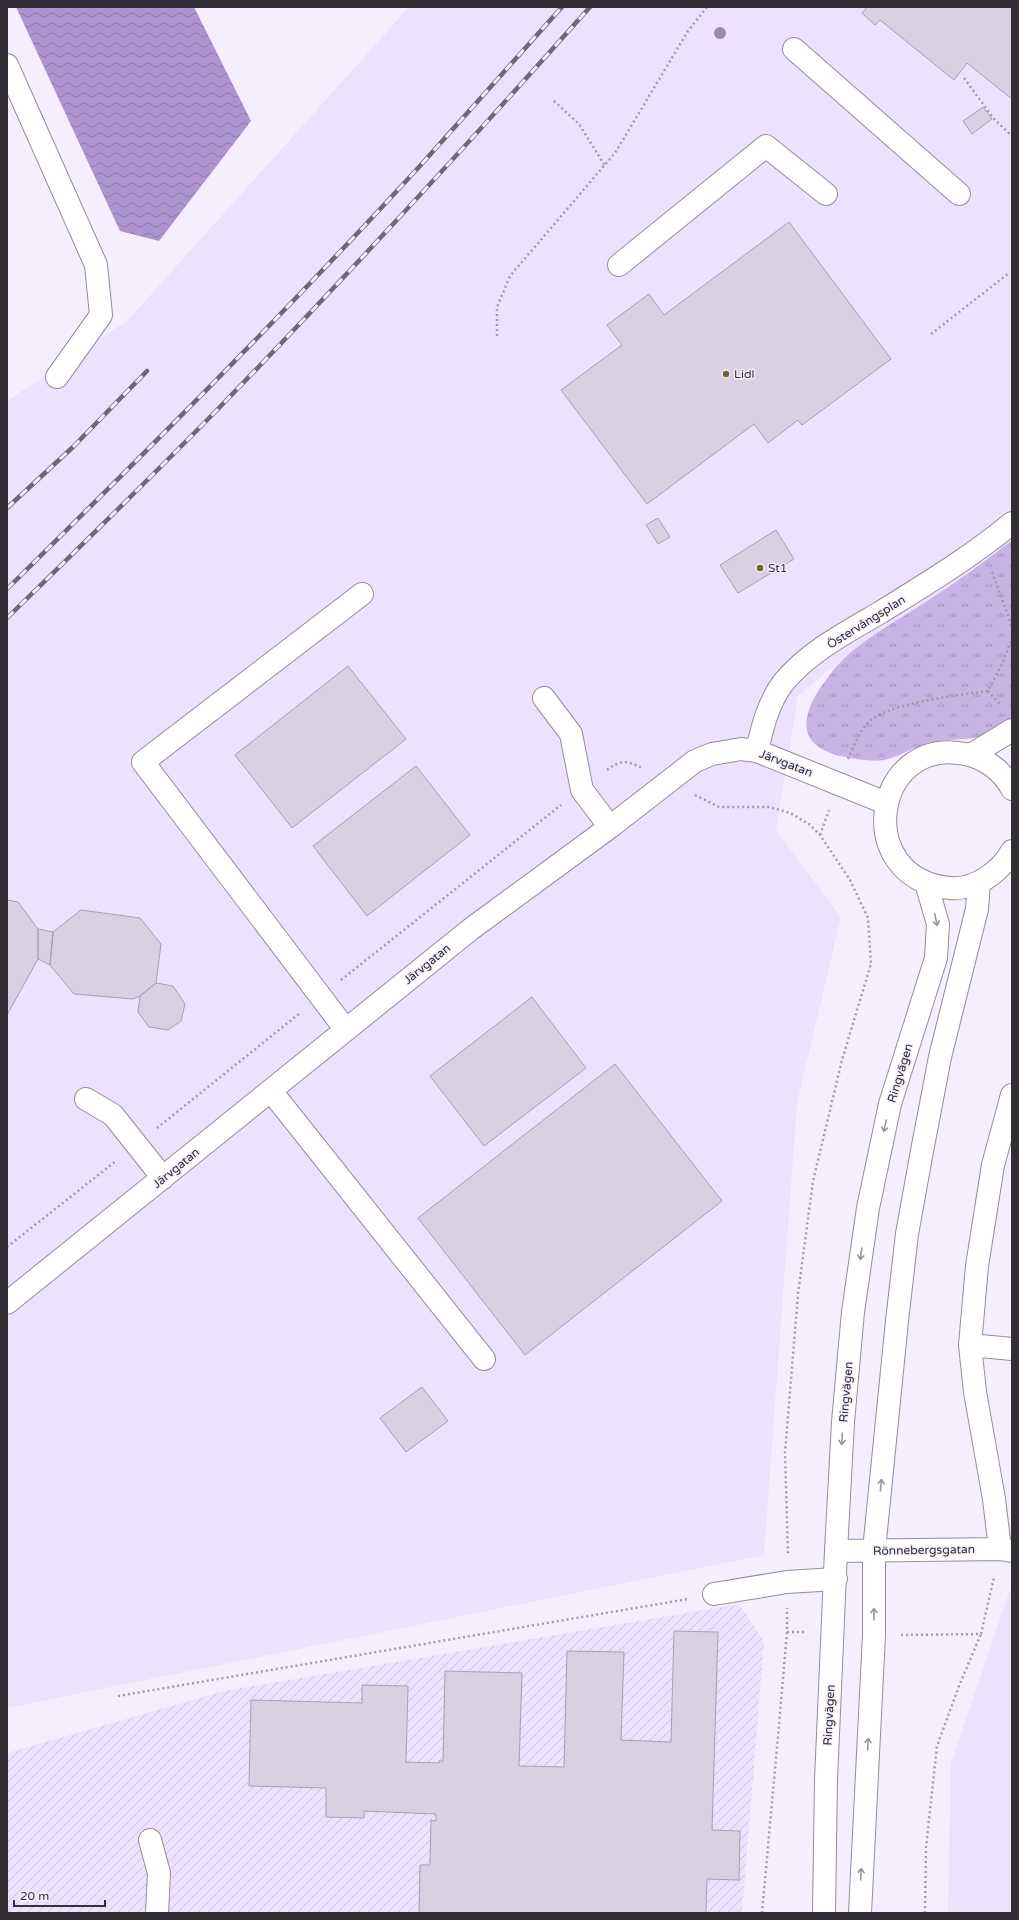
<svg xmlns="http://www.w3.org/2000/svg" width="1019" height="1920" viewBox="0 0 1019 1920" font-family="'Varela Round',sans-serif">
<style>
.built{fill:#ede2fd}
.industrial{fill:url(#industrial-furrows)}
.grass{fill:url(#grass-tufts)}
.water{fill:url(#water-waves)}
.building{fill:#d8d0e3;stroke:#a69fb2}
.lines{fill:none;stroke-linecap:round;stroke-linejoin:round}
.minor-casing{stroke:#948c9e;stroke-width:24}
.major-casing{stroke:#948c9e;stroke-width:24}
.path{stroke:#a19ba7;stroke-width:2.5;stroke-dasharray:2 3;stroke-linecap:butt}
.minor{stroke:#fff;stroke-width:22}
.major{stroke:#fff;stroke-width:22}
.rail-casing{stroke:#6d6973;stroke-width:4.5}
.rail{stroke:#f5eefe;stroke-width:3;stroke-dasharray:9;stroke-linecap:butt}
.tree{fill:#9c87b5}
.oneway{stroke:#98969a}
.poi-dot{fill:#736431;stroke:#f5eefe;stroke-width:1.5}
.labels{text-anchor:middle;stroke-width:3;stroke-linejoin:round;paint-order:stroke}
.poi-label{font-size:12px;fill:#312e35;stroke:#f5eefe;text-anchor:start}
.street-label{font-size:12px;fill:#312e35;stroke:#f5eefe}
</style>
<defs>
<pattern id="industrial-furrows" width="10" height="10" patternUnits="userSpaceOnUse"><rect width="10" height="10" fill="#ede2fd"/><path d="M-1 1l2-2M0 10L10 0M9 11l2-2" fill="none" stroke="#ccc2d9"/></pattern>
<pattern id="grass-tufts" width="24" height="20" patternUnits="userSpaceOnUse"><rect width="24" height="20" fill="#c8b4e4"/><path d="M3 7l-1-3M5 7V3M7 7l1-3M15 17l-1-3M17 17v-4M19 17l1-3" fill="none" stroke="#a393ba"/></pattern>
<pattern id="water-waves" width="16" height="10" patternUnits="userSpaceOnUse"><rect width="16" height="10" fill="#ad94cf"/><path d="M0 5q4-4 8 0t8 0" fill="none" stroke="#8d79a9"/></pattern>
</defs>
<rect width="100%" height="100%" fill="#f5eefe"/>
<!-- built -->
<path class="built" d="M409 7H1012V540L940 593 860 645 798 696 776 830 841 917 797 1103 764 1555 7 1708V401L128 320Z
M1011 1587H1012V1913H948L951 1763Z"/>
<!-- industrial -->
<path class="industrial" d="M739 1604 764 1642 742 1913H7V1753L224 1691Z"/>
<!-- grass -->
<path class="grass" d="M1012 540V720C1002 725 991 734 980 737 964 740 947 739 932 742 915 745 901 757 884 760 871 762 857 759 845 757 791 746 802 711 828 677 851 645 889 626 921 605 952 585 983 563 1012 540Z"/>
<!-- water -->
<path class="water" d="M16 7H194L251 121 159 241 120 231Z"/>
<!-- building -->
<path class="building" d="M867 7H1012V99L967 63 954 80 880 20 875 25 862 13Z
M983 107 992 119 972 134 963 121Z
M789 222 891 359 802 425 798 420 768 443 754 424 647 504 561 390 622 345 607 325 649 294 664 315Z
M658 518 670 537 658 544 646 525Z
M776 530 794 559 738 593 720 565Z
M348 666 406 739 292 828 235 755Z
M416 766 470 835 367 916 313 846Z
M7 900 18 902 38 929V959L7 1015Z
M81 910 140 918 161 944 156 983 140 996 133 999 74 994 50 965 53 932Z
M38 929 53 932 50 965 38 959Z
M156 983 173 986 185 1004 181 1021 168 1030 149 1027 138 1012 140 996Z
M532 997 586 1068 484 1146 430 1076Z
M615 1064 722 1201 525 1355 418 1218Z
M422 1387 448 1421 406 1452 380 1418Z
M674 1631 718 1632 712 1830 740 1831 739 1880 707 1879 706 1913H419L420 1865H430L431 1820 436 1821V1814L364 1811V1818L326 1817V1788L249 1786 251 1700 362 1703V1685L408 1686 406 1762 439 1763V1761H443L445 1671 522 1673 519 1766 564 1767 567 1651 624 1652 621 1740 671 1742Z"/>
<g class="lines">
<defs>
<path id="minor" d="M794 49 959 194
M7 65 96 265 101 315 57 377
M619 265 766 146 826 194
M544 698 571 734 582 790 610 827
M757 751C762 728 768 703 783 683 808 652 847 632 881 612 926 584 971 557 1012 523
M346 1030 143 762 362 594
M271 1091 484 1359
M86 1099 113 1115 163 1178
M7 1303 471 929 610 827 695 761 712 754 741 749 757 751 886 803
M970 1345 1012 1349
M1000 1549 994 1499 975 1392 970 1345 977 1266 993 1165 1012 1095
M836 1551 1000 1549 1012 1551
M714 1594 787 1582 836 1579
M150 1840 159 1873 157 1913"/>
<path id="major" d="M971 755 1012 730
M1012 789C1003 771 985 758 965 754 873 735 851 879 950 888 976 890 1000 872 1012 851
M824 1913 826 1780 836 1551 843 1422 853 1312 868 1208 890 1104 936 958 938 924 926 883
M860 1913 874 1635V1550L897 1321 907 1234 922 1151 940 1057 977 909 979 882"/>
</defs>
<!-- minor casing -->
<use href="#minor" class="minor-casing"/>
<!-- major casing -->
<use href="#major" class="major-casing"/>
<!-- path -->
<path class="path" d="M964 78 994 119 1012 136
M554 101 579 124 605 166
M931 334 1009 273
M497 336V307L510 276 615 153 688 31 707 7
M992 572 1012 626
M988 691 1001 705
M848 759C853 748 858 735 865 726 881 703 960 695 988 691L1003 662 1012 638
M607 770C620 760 627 760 642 768
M695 795 719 807H770L790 813 809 824 820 835 850 880 868 918 871 964 842 1060 813 1181 798 1294 785 1453 788 1555
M820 835 829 810
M341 980 561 805
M157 1128 300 1013
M7 1247 116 1161
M787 1632H806
M901 1635 981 1634 994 1577
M118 1696 688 1599
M762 1913 778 1736 787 1632V1608
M925 1913 926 1847 937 1746 959 1686 981 1634"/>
<!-- minor -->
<use href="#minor" class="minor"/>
<!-- major -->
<use href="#major" class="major"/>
<defs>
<path id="rail" d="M7 508 73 447 147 371
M7 589C147 451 286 312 419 167 467 114 514 60 562 7
M7 618C78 549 148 480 218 409 345 278 469 143 590 7"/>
</defs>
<!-- rail casing -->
<use href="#rail" class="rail-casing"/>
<!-- rail -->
<use href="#rail" class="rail"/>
</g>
<!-- trees -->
<circle class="tree" cx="720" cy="33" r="6"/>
<!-- one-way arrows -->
<defs><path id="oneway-shaft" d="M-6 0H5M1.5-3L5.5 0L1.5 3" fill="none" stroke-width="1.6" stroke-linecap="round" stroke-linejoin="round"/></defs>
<g class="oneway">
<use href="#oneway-shaft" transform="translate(936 920) rotate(78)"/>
<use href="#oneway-shaft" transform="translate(885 1126) rotate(102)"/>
<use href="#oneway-shaft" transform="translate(861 1254) rotate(98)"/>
<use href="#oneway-shaft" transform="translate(842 1439) rotate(93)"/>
<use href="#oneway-shaft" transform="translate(881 1485) rotate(-84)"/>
<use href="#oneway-shaft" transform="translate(874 1614) rotate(-90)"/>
<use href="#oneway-shaft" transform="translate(868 1744) rotate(-87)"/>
<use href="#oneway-shaft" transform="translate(861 1874) rotate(-87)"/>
</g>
<!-- markers -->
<g class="poi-dot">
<circle cx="726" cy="374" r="4"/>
<circle cx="760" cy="568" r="4"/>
</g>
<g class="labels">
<!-- poi labels -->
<g class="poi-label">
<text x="734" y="378">Lidl</text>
<text x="768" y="572">St1</text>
</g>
<!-- street labels -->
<g class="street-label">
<text transform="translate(866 622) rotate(-32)" y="4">Östervångsplan</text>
<text transform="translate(786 763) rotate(21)" y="4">Järvgatan</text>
<text transform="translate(427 964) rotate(-39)" y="4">Järvgatan</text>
<text transform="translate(900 1073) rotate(-73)" y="4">Ringvägen</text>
<text transform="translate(176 1168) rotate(-39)" y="4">Järvgatan</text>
<text transform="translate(846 1392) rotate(-85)" y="4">Ringvägen</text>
<text transform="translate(924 1550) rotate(-1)" y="4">Rönnebergsgatan</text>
<text transform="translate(829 1715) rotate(-87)" y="4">Ringvägen</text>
</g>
</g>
<!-- border -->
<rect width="1019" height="1920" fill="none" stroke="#312e35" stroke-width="16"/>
<!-- scale -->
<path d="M14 1900v6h91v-6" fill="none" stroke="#312e35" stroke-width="2"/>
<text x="20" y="1900" font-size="12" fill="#312e35" stroke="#f5eefe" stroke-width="3" paint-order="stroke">20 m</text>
</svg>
